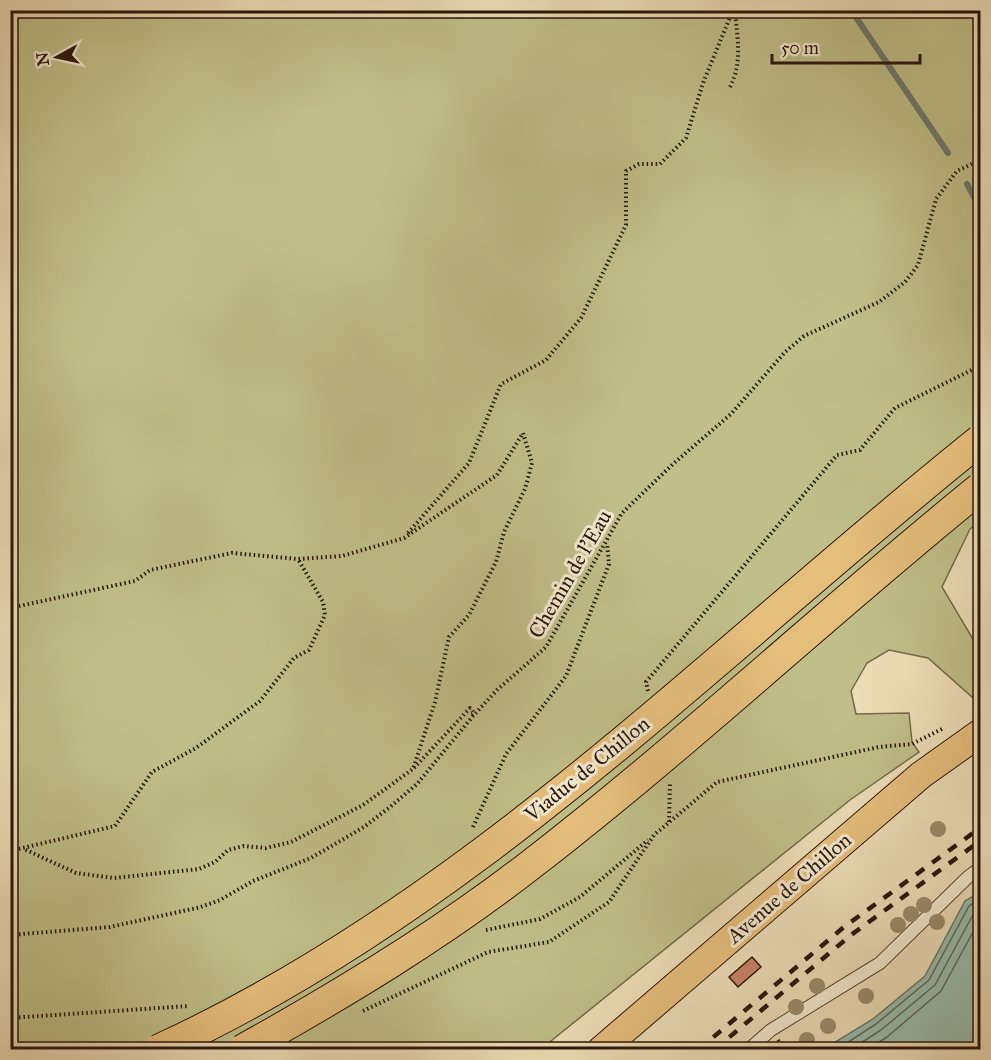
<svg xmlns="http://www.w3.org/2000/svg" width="991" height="1060" viewBox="0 0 991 1060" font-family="'IM FELL Great Primer',serif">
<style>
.green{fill:#c0bf89;stroke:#756a4a;stroke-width:1.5}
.water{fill:#99bcad;stroke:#6d796c;stroke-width:1.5}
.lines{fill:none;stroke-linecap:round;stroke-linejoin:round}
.shore{stroke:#62685c;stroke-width:1.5}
.stream{stroke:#6d796c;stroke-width:6}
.building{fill:#c98268;stroke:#2a150b;stroke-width:1.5}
.pedestrian-casing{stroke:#5b4736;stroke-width:14}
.primary-casing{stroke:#2a150b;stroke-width:29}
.path{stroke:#2a150b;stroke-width:4;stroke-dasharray:1.5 3;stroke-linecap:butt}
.pedestrian{stroke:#f3e9d0;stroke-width:12}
.primary{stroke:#e6be7c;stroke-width:27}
.rail{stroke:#2a150b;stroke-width:4.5;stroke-dasharray:10 10;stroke-linecap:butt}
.motorway-bridge-casing{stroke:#2a150b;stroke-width:32;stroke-linecap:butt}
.motorway-bridge{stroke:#e6be7c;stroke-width:30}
.tree{fill:#9a8b6d}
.labels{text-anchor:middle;stroke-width:6;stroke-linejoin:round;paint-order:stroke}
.street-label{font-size:21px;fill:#2a150b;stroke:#f3e9d0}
</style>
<rect width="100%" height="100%" fill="#edddb7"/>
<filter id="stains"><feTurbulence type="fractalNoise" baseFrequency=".00333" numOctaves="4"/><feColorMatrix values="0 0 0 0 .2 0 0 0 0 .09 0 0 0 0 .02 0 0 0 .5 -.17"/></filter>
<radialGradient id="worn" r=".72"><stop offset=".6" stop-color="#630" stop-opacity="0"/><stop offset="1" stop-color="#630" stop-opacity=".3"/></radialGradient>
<!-- green -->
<path class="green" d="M10 11H980V522L970 529 942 587 980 651V704L928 658 889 650 867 663 851 691 856 714 909 713 912 742 919 752 850 800 541 1049H11Z"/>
<!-- water -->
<path class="water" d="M980 892V1049H824L873 1019 925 976 965 901Z"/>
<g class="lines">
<!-- shore -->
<path class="shore" d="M836 1050 876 1024 929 980 969 906 980 899
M850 1050 881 1030 935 985 975 911 980 907
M867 1050 887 1037 941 991 980 919"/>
<!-- stream -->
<path class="stream" d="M851 10 948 153
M967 184 980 208"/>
</g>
<!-- building -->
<path class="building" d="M752 957 761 967 738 987 729 977Z"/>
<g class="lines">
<defs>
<path id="pedestrian" d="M748 1050 771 1030 880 963 968 877 980 868"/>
<path id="primary" d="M601 1050 921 775 980 733"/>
</defs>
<!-- pedestrian casing -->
<use href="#pedestrian" class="pedestrian-casing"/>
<!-- primary casing -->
<use href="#primary" class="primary-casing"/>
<!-- path -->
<path class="path" d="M730 87C743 61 737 38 735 10
M408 533 469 463 501 384 546 360 581 318 626 225V171L639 164H660L686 138 703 83 733 10
M10 608 135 581 150 570 232 553 298 559 342 556 404 538 497 475 523 433 532 463 525 489 504 532 496 562 469 615 449 637 435 702 413 769 363 805 291 842 266 848 244 846 228 850 215 862 199 869 114 878 76 873 24 849
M648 691 646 682 837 455 860 450 895 408 980 366
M414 768 470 708 474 713 472 715
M669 822 670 782
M473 827 506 754 566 676 609 564 607 543
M10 851 115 826 152 772 196 748 260 701 294 658 309 650 325 615 323 602 298 559
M486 930 540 919 580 897 648 840
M10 935 110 927 201 907 220 900 253 881 311 858 364 827 390 807 417 784 473 716 497 690 546 647 622 513 673 464 731 414 785 352 804 336 879 302 905 282 918 265 936 199 957 171 980 160
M363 1011 488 952 549 942 609 902 654 835 717 782 879 747 912 744 944 728
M10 1018 189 1006
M778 1040 784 1050"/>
<!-- pedestrian -->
<use href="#pedestrian" class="pedestrian"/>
<!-- primary -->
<use href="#primary" class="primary"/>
<!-- rail -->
<path class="rail" d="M698 1050 844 927 980 828
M714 1050 851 935 980 841"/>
<defs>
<path id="motorway-bridge" d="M158 1050C472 906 715 652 980 440
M242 1050C343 994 442 934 533 863 687 744 829 610 980 488"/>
</defs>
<!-- motorway-bridge casing -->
<use href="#motorway-bridge" class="motorway-bridge-casing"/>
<!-- motorway-bridge -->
<use href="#motorway-bridge" class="motorway-bridge"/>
</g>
<!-- trees -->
<g class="tree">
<circle cx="938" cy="829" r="8"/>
<circle cx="924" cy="905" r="8"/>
<circle cx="911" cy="914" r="8"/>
<circle cx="937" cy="922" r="8"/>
<circle cx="898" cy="925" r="8"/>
<circle cx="817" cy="986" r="8"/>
<circle cx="866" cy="996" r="8"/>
<circle cx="796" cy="1007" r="8"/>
<circle cx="828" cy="1026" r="8"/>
<circle cx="807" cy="1040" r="8"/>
</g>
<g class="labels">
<!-- street labels -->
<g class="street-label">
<text transform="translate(570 574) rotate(-60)" y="7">Chemin de l'Eau</text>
<text transform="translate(587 769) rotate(-39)" y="7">Viaduc de Chillon</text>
<text transform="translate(789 888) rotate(-41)" y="7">Avenue de Chillon</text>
</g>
</g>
<!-- margin -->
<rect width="991" height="1060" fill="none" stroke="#edddb7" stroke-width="36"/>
<rect x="12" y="12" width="967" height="1036" fill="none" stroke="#2a150b" stroke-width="3"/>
<rect x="18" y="18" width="955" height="1024" fill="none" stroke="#2a150b" stroke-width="1.5"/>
<!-- north arrow -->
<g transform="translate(57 57) rotate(262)" stroke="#f3e9d0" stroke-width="4.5" paint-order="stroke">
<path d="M0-4.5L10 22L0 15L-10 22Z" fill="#2a150b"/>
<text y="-9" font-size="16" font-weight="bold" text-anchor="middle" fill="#2a150b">N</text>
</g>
<!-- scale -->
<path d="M772 54v9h148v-9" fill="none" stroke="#2a150b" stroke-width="3"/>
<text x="781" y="54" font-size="18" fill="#2a150b" stroke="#f3e9d0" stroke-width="4.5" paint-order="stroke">50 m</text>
<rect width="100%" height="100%" filter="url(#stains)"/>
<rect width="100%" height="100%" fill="url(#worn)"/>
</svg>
